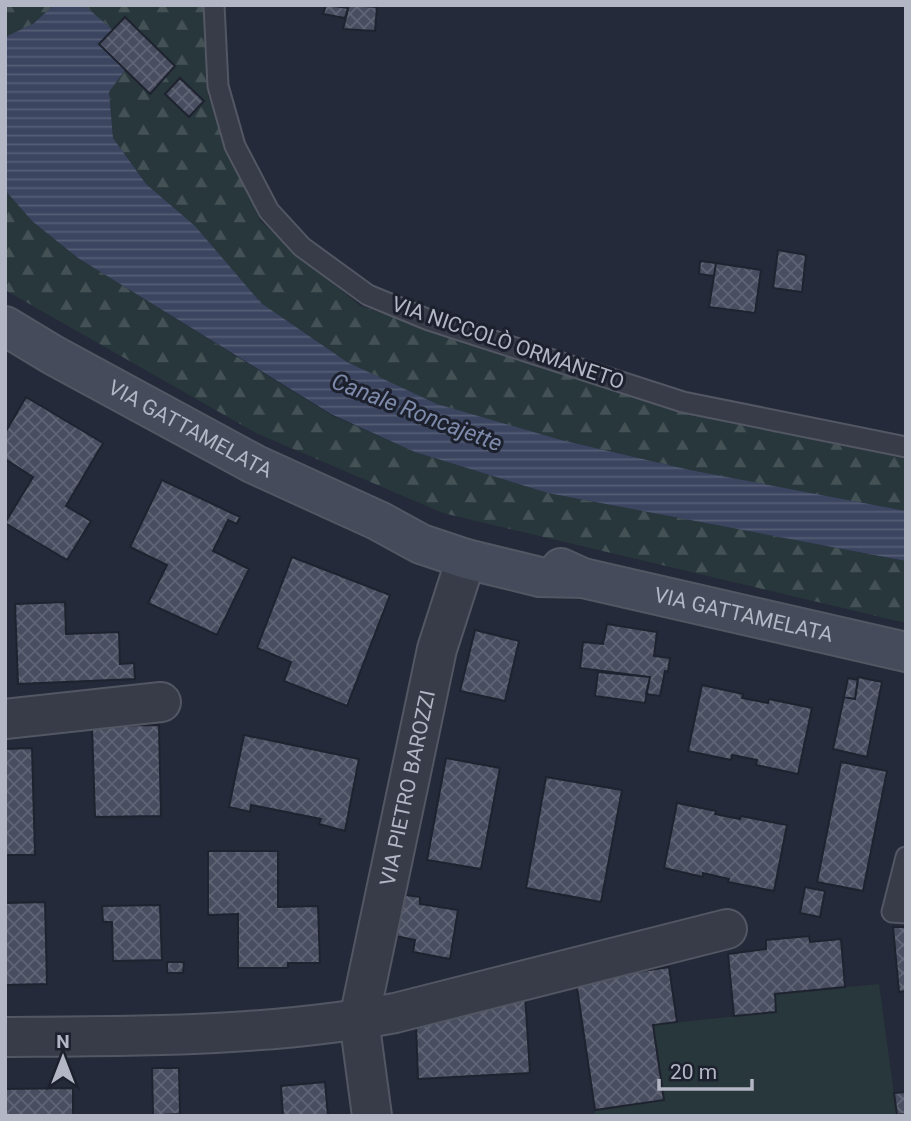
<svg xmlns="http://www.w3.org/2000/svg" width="911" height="1121" viewBox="0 0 911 1121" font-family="Roboto,sans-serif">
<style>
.forest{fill:url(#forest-firs)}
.garden{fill:#27373b}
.water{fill:url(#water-rules)}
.building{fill:url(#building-cross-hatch);stroke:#1f2330;stroke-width:2}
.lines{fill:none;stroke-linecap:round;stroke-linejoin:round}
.service-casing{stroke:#535764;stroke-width:23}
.minor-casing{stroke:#535764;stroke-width:42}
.secondary-casing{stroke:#535764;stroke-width:42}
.service{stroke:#383c49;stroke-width:19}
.minor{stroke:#383c49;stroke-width:38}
.secondary{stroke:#464b5c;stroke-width:38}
.labels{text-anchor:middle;stroke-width:6;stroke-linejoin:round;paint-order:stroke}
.street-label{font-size:21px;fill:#b3b7c5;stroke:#1d212e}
.water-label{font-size:23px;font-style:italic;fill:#7d8aaa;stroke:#1d212e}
</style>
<defs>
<pattern id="forest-firs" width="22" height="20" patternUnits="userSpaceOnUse" patternTransform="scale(1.75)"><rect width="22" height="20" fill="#27373b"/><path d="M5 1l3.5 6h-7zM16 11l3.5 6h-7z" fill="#445256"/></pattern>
<pattern id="water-rules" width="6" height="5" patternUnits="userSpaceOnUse" patternTransform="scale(1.75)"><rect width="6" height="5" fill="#3b4560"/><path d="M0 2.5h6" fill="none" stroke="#555e75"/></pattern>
<pattern id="building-cross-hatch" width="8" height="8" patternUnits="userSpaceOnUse" patternTransform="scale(1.75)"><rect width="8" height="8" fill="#484d5f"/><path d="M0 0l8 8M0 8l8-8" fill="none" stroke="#606474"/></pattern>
</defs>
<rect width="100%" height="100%" fill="#242a39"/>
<!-- forest -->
<path class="forest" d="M5 5H54L33 24 5 37Z
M84 5H216L208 96 260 221 360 306 679 412 906 459V511L690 470 561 440 437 404 347 362 261 303 195 226 146 184 113 138 109 92 99 44 113 30Z
M5 190 32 221 78 258 331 415 415 452 548 493 906 561V623L443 513 256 433 5 290Z"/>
<!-- garden -->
<path class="garden" d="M879 984 897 1116H595V1110L664 1100 653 1025 776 1012 775 994Z"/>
<!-- water -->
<path class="water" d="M54 5H84L113 30 99 44 125 70 109 92 113 138 146 184 195 226 261 303 347 362 437 404 561 440 690 470 906 511V561L548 493 415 452 331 414 78 258 32 221 5 190V37L33 24Z"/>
<!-- building -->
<path class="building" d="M326 5 348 8 345 18 323 14Z
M349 5 377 7 375 31 343 29Z
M125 17 175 66 150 94 99 44Z
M180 78 204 101 189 117 165 94Z
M778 250 806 255 802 292 773 288Z
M700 261 716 263 714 276 699 274Z
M716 263 761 270 755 313 709 307Z
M26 397 103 443 66 506 91 521 67 560 5 523 33 477 5 459V433Z
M162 480 240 517 237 524 228 520 213 551 249 569 217 635 148 603 167 565 130 547Z
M292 557 390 595 347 706 284 681 291 662 257 648Z
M65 602 66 634 119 632 120 664 134 663 135 679 18 684 15 604Z
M607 624 657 632 654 656 670 658 668 672 665 671 660 696 646 694 650 677 580 668 583 642 603 644Z
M475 630 519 641 505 701 460 691Z
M598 672 650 677 645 703 595 696Z
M858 677 882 682 867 757 833 749 844 697 855 699Z
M848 678 858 680 855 699 844 697Z
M702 685 743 694 742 698 768 703 769 699 812 708 798 774 756 765 757 760 732 755 731 760 688 751Z
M159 725 161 816 95 817 92 726Z
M244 735 359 759 345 831 319 824 321 819 251 805 250 812 229 807Z
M32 748 35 855H5V749Z
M446 758 500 768 481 869 427 860Z
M841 762 887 771 863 891 817 882Z
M546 777 622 790 601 902 526 888Z
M677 803 716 811 715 814 740 819 741 816 787 825 774 891 728 882 729 879 703 873V877L664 868Z
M208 851H278V907L318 906 320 963H288V968H238V914L208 915Z
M805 887 825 891 820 917 800 913Z
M399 894 420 897V904L458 910 450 959 413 952 415 940 391 935Z
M45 902 47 984 5 985V903Z
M160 905 162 960 113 961 112 922H103L102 906Z
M893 927H906V991L899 992Z
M809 936 810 942 841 939 845 987 775 994 776 1012 734 1016 728 954 766 949V940Z
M167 962H184L183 973H167Z
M669 967 677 1022 653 1025 664 1100 595 1110 576 981Z
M525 994 530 1073 418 1079 416 1025Z
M152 1068H179L180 1114 142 1116 153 1115Z
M325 1082 328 1116H283L281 1086Z
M73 1088V1116H5V1089Z
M906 1092V1114L897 1115 894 1093Z"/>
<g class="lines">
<defs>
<path id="service" d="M214 5 218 86 235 146 269 211 302 247 368 295 429 320 683 402 906 447
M906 857 892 912 906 913"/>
<g id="minor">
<path d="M5 719 161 702"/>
<path d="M5 1037C135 1036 267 1037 395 1013L727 929"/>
<path id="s1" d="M372 1116 359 1019 437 649 466 559"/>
</g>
<g id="secondary">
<path id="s2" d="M5 326 53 355 254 464 379 521 421 544 466 559 540 577 583 578"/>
<path id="s3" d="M561 568 583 578 906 652"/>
</g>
</defs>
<!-- service casing -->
<use href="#service" class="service-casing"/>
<!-- minor casing -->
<use href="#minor" class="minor-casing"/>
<!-- secondary casing -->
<use href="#secondary" class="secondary-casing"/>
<!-- service -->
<use href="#service" class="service"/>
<!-- minor -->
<use href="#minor" class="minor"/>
<!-- secondary -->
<use href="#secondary" class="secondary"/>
</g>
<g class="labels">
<!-- street labels -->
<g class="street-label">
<text transform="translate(508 343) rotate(19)" y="7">VIA NICCOLÒ ORMANETO</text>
<text dy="7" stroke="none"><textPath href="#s2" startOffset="212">VIA GATTAMELATA</textPath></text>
<text dy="7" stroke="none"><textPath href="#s3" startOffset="189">VIA GATTAMELATA</textPath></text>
<text dy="7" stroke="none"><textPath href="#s1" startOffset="334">VIA PIETRO BAROZZI</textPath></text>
</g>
<!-- water labels -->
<g class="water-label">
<text transform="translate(417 412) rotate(21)" y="8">Canale Roncajette</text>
</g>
</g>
<!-- border -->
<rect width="911" height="1121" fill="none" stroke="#b3b7c5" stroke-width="14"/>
<!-- north arrow -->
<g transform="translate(63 1058)" stroke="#1d212e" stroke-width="5" paint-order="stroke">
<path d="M0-5L12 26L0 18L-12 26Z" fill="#b3b7c5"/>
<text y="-10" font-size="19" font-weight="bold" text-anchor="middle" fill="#b3b7c5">N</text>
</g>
<!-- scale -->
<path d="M659 1079v10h93v-10" fill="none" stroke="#b3b7c5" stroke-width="3.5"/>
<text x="670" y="1079" font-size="21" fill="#b3b7c5" stroke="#1d212e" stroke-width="5" paint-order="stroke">20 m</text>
</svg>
